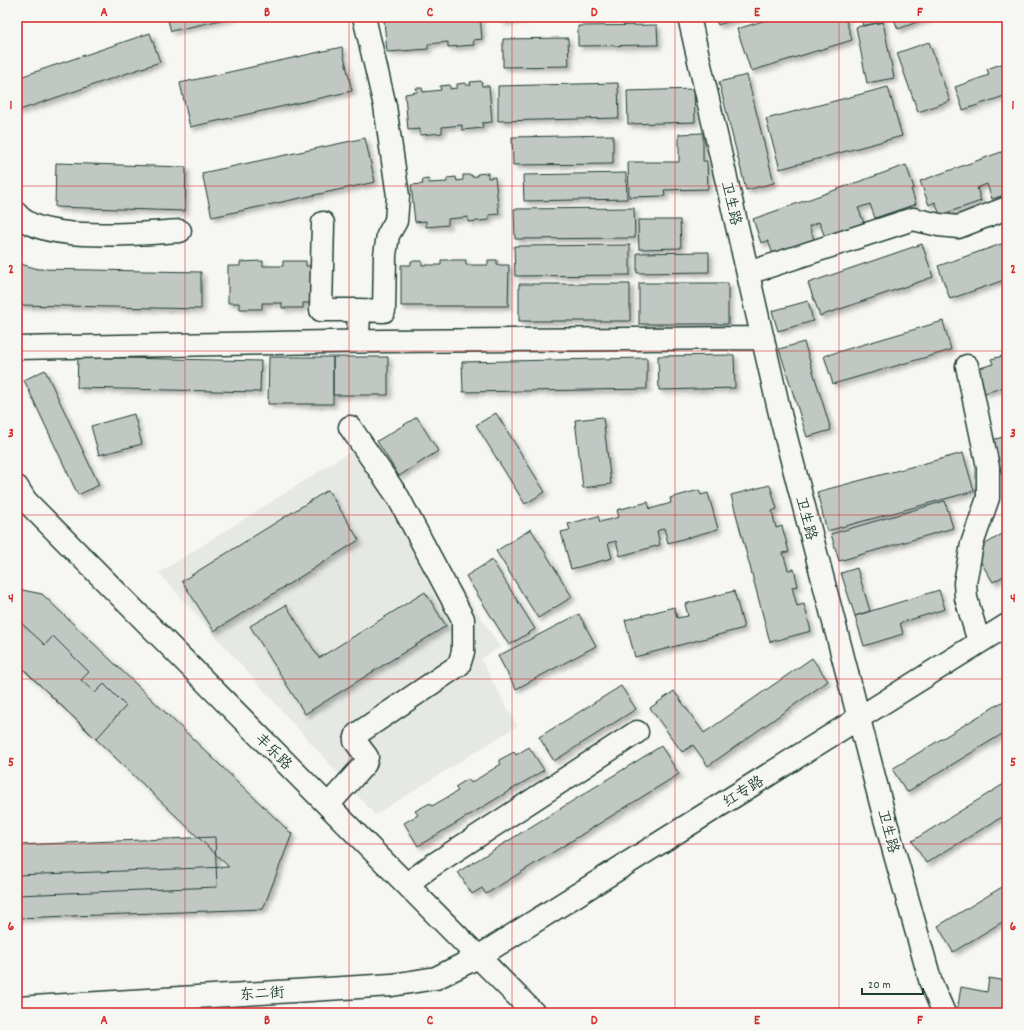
<svg xmlns="http://www.w3.org/2000/svg" width="1024" height="1030" viewBox="0 0 1024 1030" font-family="Dekko,'LXGW WenKai TC',sans-serif">
<style>
.built{fill:#e6e8e4}
.building{fill:#c1c8c3;stroke:#1f3d34;filter:url(#shadow)}
.lines{fill:none;stroke-linecap:round;stroke-linejoin:round}
.minor-casing{stroke:#1f3d34;stroke-width:25}
.minor{stroke:#f6f6f2;stroke-width:22}
.grid{fill:none;stroke:#d62828;stroke-width:1;stroke-opacity:0.55}
.labels{text-anchor:middle;stroke-width:4;stroke-linejoin:round;paint-order:stroke}
.street-label{font-size:15px;fill:#1f3d34;stroke:#f6f6f2}
.neatline{fill:none;stroke:#d62828;stroke-width:1.5}
.grid-label{font-size:13px;text-anchor:middle;font-weight:bold;fill:#d62828}
</style>
<defs>
<filter id="shadow"><feDropShadow dx="3.5" dy="3.5" stdDeviation="2" flood-color="#0004"/></filter>
</defs>
<rect width="100%" height="100%" fill="#f6f6f2"/>
<filter id="ink" filterUnits="userSpaceOnUse"><feTurbulence type="fractalNoise" baseFrequency=".025" numOctaves="2"/><feDisplacementMap in="SourceGraphic" scale="8" xChannelSelector="R" yChannelSelector="G"/><feConvolveMatrix kernelMatrix="1 2 1 2 8 2 1 2 1" color-interpolation-filters="sRGB"/></filter>
<g filter="url(#ink)">
<!-- built -->
<path class="built" d="M367 441 500 647 481 659 517 726 375 815 159 573Z"/>
<!-- building -->
<path class="building" d="M167 17H235L171 31Z
M413 17H480L482 39 473 40 474 45 448 47V42L428 44V49L387 52 384 20Z
M501 17H530L502 22Z
M715 17H742L718 25Z
M776 17H845L852 40 751 71 737 29Z
M861 17H882L883 22 863 26Z
M893 17H931L898 29Z
M883 22 894 78 867 83 856 27Z
M657 25 658 45 578 46V26Z
M150 33 160 62 17 111V78Z
M568 38 569 66 503 67V39Z
M929 42 950 101 918 112 897 53Z
M342 47 352 91 190 127 180 83Z
M1007 62V95L963 110 955 87 989 75 987 69Z
M747 75 774 183 746 190 719 82Z
M481 81 482 86H489L492 122 482 123 483 128 462 130V125L442 127V133L420 135V129L408 130 405 94 417 92 416 88H422L423 92 441 90 440 86 450 85V89L457 88V84L466 83V85H471L470 82Z
M618 83 619 118 498 121V86Z
M888 87 902 136 780 169 766 119Z
M694 89 695 122 628 124 627 91Z
M703 133V161H707L708 189 664 190 665 196 629 197 628 162H679V134Z
M613 135V164L513 165 512 137Z
M365 138 375 182 212 217 202 173Z
M1007 150V194L992 199 987 184 977 188 981 201 940 215 935 202 929 205 920 181Z
M56 163 186 167 185 211 55 207Z
M906 165 914 188 911 189 916 204 875 218 870 204 858 208 864 223 825 237 819 222 809 226 814 239 773 254 768 241 761 243 753 219Z
M488 173V178L495 177 499 214 489 215V220L468 222V217L448 219V225L426 227V221L415 222 411 185 423 184 422 180 428 179 429 183 447 182V178L456 177 457 181 463 180V175H472V177L477 176V174Z
M626 173 627 199 524 201 523 175Z
M634 208 635 238 515 239 514 209Z
M638 220H680L681 248 639 249Z
M1007 242V279L950 299 938 266Z
M922 244 933 277 820 316 808 283Z
M630 245V275L515 276 514 246Z
M709 252V272L637 273V253Z
M441 260H466V265H488V260H497V265H509L508 306H401V265H411V261H422V265H441Z
M263 261V266H283V261H306V266H313V303H303V308H282V303H262V309H240L239 303H228V266H240V262Z
M17 263 38 269 201 272V309L20 305 17 304Z
M639 283H728V324H639Z
M519 284H630V321H519Z
M808 301 813 321 778 331 772 311Z
M943 321 951 350 833 384 824 356Z
M804 342 831 430 807 437 779 349Z
M734 355 735 388 659 390 658 356Z
M1003 356 1004 360 1007 359V386L985 393 977 369 993 364 991 359Z
M78 357 261 361 260 392 77 388Z
M269 357H333V404H268Z
M333 357H388V395H333Z
M647 358V389L463 392 462 362Z
M45 370 99 485 78 495 24 380Z
M496 413 545 492 525 504 476 425Z
M134 414 142 444 99 455 91 426Z
M417 417 438 451 399 476 377 441Z
M603 417 611 484 583 488 575 420Z
M1007 436V484H1005L992 440Z
M963 453 974 491 827 531 817 492Z
M770 485 777 509 772 511 776 528 782 526 789 552 783 553 788 570 794 569 798 586 792 587 797 606 804 604 811 631 770 642 731 495Z
M328 490 359 540 214 631 182 581Z
M699 490 701 495 708 493 718 529 668 543 664 528 657 531 660 545 620 556 616 541 608 543 612 558 571 569 561 532 570 530 568 524 598 516 600 522 619 517 617 510 648 502 650 509 671 503 670 498Z
M945 501 953 528 839 561 831 534Z
M531 529 572 597 538 618 496 551Z
M1007 531V574L993 582 974 551Z
M492 560 535 629 509 645 466 576Z
M857 568 870 611 855 616 841 573Z
M17 589 42 594 292 834 263 909 17 918V875L229 867 17 663Z
M939 590 945 609 900 623 903 634 864 646 855 616Z
M734 591 744 628 635 657 625 620 674 607 677 618 688 616 685 604Z
M425 592 446 626 305 714 250 626 286 605 319 658Z
M579 614 596 646 516 689 498 656Z
M17 619 45 645 53 636 89 672 81 680 95 693 104 684 126 706 96 739 17 663Z
M812 658 828 681 708 766 693 745 682 752 650 708 674 691 704 733Z
M621 686 636 709 554 761 539 737Z
M1007 699V731L907 792 892 769Z
M661 746 679 774 486 894 482 888 472 894 458 872Z
M529 747 544 770 418 846 404 823 418 815 415 811 430 803 432 806 458 791 455 787 468 779 471 783 501 764 499 760 514 752 516 755Z
M1007 782V814L926 863 912 841Z
M215 837 217 887 17 895V845Z
M1007 884V919L953 952 938 926Z
M989 978 1007 981V1013L957 1012 961 987 987 992Z"/>
<g class="lines">
<defs>
<path id="minor" d="M689 17 781 418 885 819 931 983 944 1013
M17 214C41 244 144 233 180 231
M323 223 321 310H359
M748 273 913 219 939 225 958 227 1007 208
M358 341 359 310 384 311 385 255 388 235 396 221 398 196 385 106 364 17
M17 348 385 341 763 338
M967 366 988 467V498L972 544 965 583 966 598 979 642
M17 487 26 501 534 1013
M328 805 365 764 367 757 355 741 357 734 459 665 463 652V619L398 497 350 427
M407 884 430 867 637 732
M17 1008 392 985 436 978 478 957 1007 625"/>
</defs>
<!-- minor casing -->
<use href="#minor" class="minor-casing"/>
<!-- minor -->
<use href="#minor" class="minor"/>
</g>
</g>
<!-- grid -->
<path class="grid" d="M185 17V1013M349 17V1013M512 17V1013M675 17V1013M839 17V1013M17 186H1007M17 351H1007M17 515H1007M17 679H1007M17 844H1007"/>
<g class="labels">
<!-- street labels -->
<g class="street-label">
<text transform="translate(732 203) rotate(77)" y="5">卫生路</text>
<text transform="translate(807 518) rotate(75)" y="5">卫生路</text>
<text transform="translate(274 751) rotate(45)" y="5">丰乐路</text>
<text transform="translate(743 791) rotate(-32)" y="5">红专路</text>
<text transform="translate(889 831) rotate(75)" y="5">卫生路</text>
<text transform="translate(262 993) rotate(-3)" y="5">东二街</text>
</g>
</g>
<!-- margin -->
<rect width="1024" height="1030" fill="none" stroke="#f6f6f2" stroke-width="44"/>
<!-- scale -->
<path d="M862 988v6h61v-6" fill="none" stroke="#1f3d34" stroke-width="2"/>
<text x="868" y="988" font-size="12" fill="#1f3d34" stroke="#f6f6f2" stroke-width="3" paint-order="stroke">20 m</text>
<rect x="22" y="22" width="980" height="986" class="neatline"/>
<g class="grid-label">
<text x="104" y="16">A</text>
<text x="267" y="16">B</text>
<text x="430" y="16">C</text>
<text x="594" y="16">D</text>
<text x="757" y="16">E</text>
<text x="920" y="16">F</text>
<text x="11" y="109">1</text>
<text x="1013" y="109">1</text>
<text x="11" y="273">2</text>
<text x="1013" y="273">2</text>
<text x="11" y="437">3</text>
<text x="1013" y="437">3</text>
<text x="11" y="602">4</text>
<text x="1013" y="602">4</text>
<text x="11" y="766">5</text>
<text x="1013" y="766">5</text>
<text x="11" y="930">6</text>
<text x="1013" y="930">6</text>
<text x="104" y="1024">A</text>
<text x="267" y="1024">B</text>
<text x="430" y="1024">C</text>
<text x="594" y="1024">D</text>
<text x="757" y="1024">E</text>
<text x="920" y="1024">F</text>
</g>
</svg>
